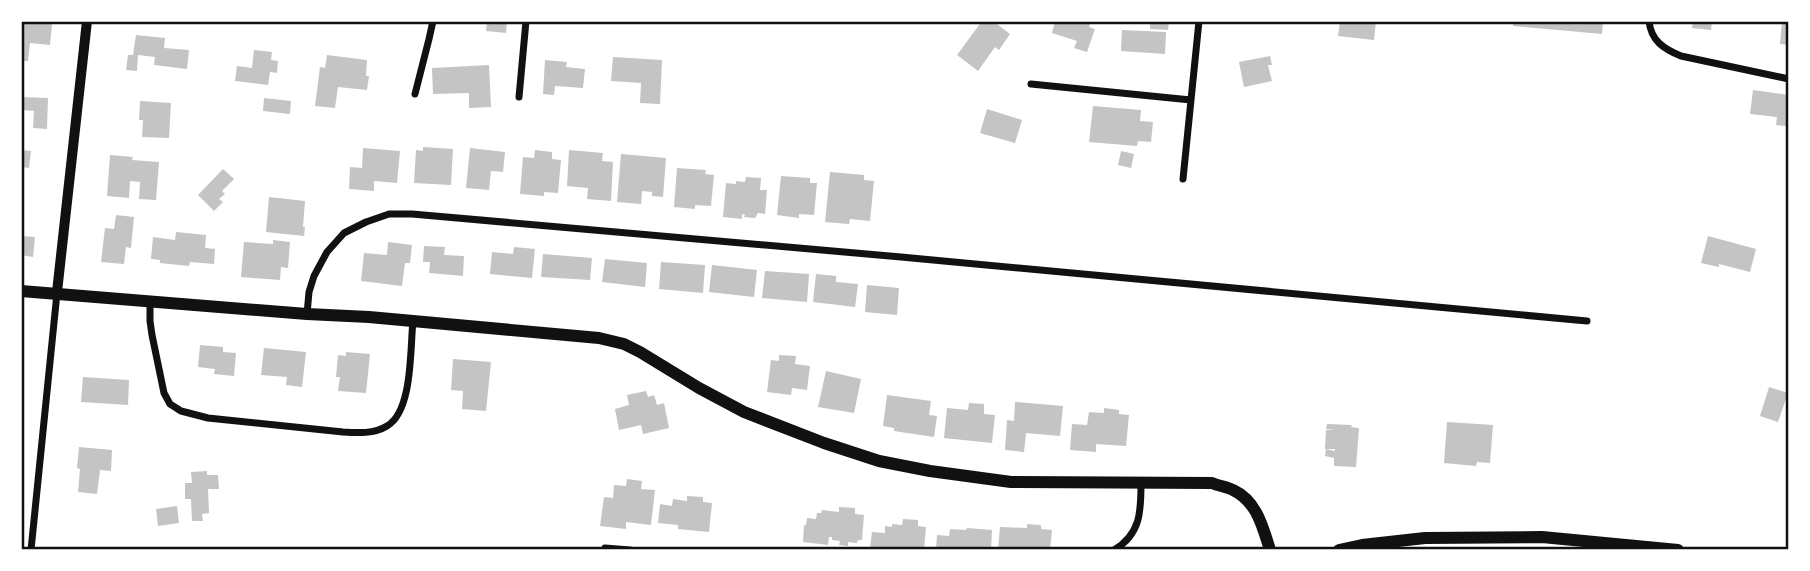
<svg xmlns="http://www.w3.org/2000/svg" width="1810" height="571" viewBox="0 0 1810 571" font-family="Cabin,sans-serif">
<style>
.building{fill:#c4c4c4}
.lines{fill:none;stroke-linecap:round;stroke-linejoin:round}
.minor{stroke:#111;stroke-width:7}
.tertiary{stroke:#111;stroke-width:10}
.secondary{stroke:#111;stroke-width:12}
.neatline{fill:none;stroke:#111;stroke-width:2.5}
</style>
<rect width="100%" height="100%" fill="#fff"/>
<!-- building -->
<path class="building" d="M21 21 52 24 50 45 30 43 28 61H21Z
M487 21H507L506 33 486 31Z
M982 21H993L1010 34 999 50 995 47 978 71 957 55Z
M1055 21H1091L1089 27 1095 29 1087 52 1074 48 1077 41 1052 33Z
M1150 21H1169L1168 30 1150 29Z
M1340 21H1376L1374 40 1338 36Z
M1514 21H1603L1602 34 1513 26Z
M1693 21H1712L1711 30 1692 28Z
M1782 21H1789V45L1780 44Z
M1122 30 1166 32 1165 54 1121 51Z
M136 35 165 38 164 48 189 50 187 69 154 65 155 57 138 55 137 71 126 70 128 55H133Z
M254 50 272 52 271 60 278 61 277 73 270 72 268 85 235 81 237 66 252 68Z
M327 55 367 60 366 76H369L367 90 338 87 335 108 315 106 320 67 325 68Z
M1270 56 1272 65H1268L1272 81 1244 87 1239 62Z
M613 57 662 60 660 104 640 103 641 83 611 81Z
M545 60 567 62 566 67 585 69 583 88 555 86 554 95 543 94Z
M489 65 491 107 469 108V93L433 94 432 68Z
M1753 90 1789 95 1786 126 1776 125 1777 117 1750 114Z
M21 97 48 98 47 129 33 128 34 111 21 110Z
M264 98 291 101 290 114 263 111Z
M140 101 171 103 169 138 142 137 143 120H139Z
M1093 106 1141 110 1140 121 1153 122 1151 142 1138 141 1137 146 1089 142Z
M987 109 1022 120 1015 143 980 133Z
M423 147 453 149 451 185 414 183 416 150 423 151Z
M363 148 400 151 397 183 374 181V191L349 189 350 167 362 168Z
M470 148 505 152 503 172 491 171 489 190 466 188Z
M21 150 31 151 29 168 21 167Z
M535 150 552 152V159L561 160 558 193 544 192V196L520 194 523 157 534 158Z
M569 150 603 153 602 161 613 162 611 201 587 199 588 188 567 186Z
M1121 151 1134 154 1131 168 1118 165Z
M621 154 666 158 663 197 652 196V192L642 191 641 204 617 202Z
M110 155 133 157 132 160 159 162 156 200 139 199 140 182 130 181 129 198 107 196Z
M677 168 706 170 705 174 714 175 711 206 695 205V209L674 207Z
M223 169 234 179 222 191 225 194 219 199 223 202 214 211 198 195Z
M830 172 864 175V180L874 181 870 221 850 219 849 224 825 222Z
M781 176 810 178V183H817L814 215 799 214V218L777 215Z
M746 177 761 178 760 190H767L765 214 758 213 755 218 744 217 745 215 742 214V219L723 217 726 183 736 184V181L745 182Z
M269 197 305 201 303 227H305L304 236 266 232Z
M116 215 134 217 131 248 126 247 124 264 101 262 105 228 114 229Z
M176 232 206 235 205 248 215 249 214 264 190 262 189 266 160 263V260L151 259 153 237 175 240Z
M21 236 35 237 33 257 21 255Z
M1708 236 1756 249 1750 272 1719 264V267L1701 263Z
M273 240 290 242 288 268 281 267 280 280 241 277 244 242 273 244Z
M388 242 412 245 410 263H405L402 286 361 281 364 253 387 255Z
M424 246 445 247 444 255 464 256 463 276 429 273 430 262H423Z
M514 247 535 249 532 278 490 274 492 252 513 254Z
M543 254 592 258 590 280 541 277Z
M605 259 647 263 645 287 602 282Z
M661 262 705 265 703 293 659 289Z
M712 265 757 270 754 297 709 292Z
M765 271 809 274 807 302 762 298Z
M816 274 836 276V282L858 284 855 307 813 302Z
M867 285 899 288 897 315 865 312Z
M200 345 223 347V352L236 353 234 376 214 374 215 369 198 367Z
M264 348 306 352 302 387 286 385 287 377 261 375Z
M346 352 370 354 366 393 338 391 340 377H336L338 355 346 356Z
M779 355 796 356 795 364 810 366 807 390 792 388 791 395 767 392 771 360 779 361Z
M453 359 491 362 486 411 462 409 463 391 451 390Z
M826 371 861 379 854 413 818 407Z
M83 377 129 380 128 405 81 402Z
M1769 387 1788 393 1778 422 1760 416Z
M646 391 648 397 654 395 657 405 664 403 669 428 643 434 641 425 619 430 615 409 629 405 627 395Z
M887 395 931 401 929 415 937 416 934 437 894 431V428L883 426Z
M1015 402 1063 406 1060 436 1026 433 1024 452 1005 450 1007 420 1014 421Z
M969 403 984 404V414L995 415 992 443 944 438 947 408 968 410Z
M1104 408 1119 410V414L1129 415 1126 446 1096 444V452L1070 450 1072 424 1087 425 1089 412 1104 413Z
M1447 422 1493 425 1490 463 1477 462 1476 466 1444 463Z
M1327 424 1352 425 1351 427 1359 428 1356 467 1334 466V458L1325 456 1326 449 1335 451V449H1325L1326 430H1335L1326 429Z
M79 447 112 450 111 471 100 470 97 494 78 492 80 469 77 468Z
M207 471V475H218L219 489H208L209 513 202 514 203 521H192L191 499H185V483H192L191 472Z
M627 479 642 481 641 489 655 490 651 525 626 522V529L600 526 604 497 613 498 614 485 626 486Z
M687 496 703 497V502L712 503 709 532 678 529V525L658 523 660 504 672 506 673 499 687 501Z
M177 506 179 523 158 526 156 509Z
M839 507 855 508V514L864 515 862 540H858L857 543 848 542V546L839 545 840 541 832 540V537H829L828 545 803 542 804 525H806L807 518 816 519 817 513H821L822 510 839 512Z
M903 519 918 520V526L926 527 924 550H878L870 548 872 532 885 533V526L892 527V524L902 525Z
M1027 524 1041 525V529L1052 530 1050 550H998L1000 527 1027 528Z
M967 528 992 530 991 550H936L937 535 949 536 950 529 966 530Z"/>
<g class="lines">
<!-- minor -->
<path class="minor" d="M1649 21C1651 41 1664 49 1681 56L1789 79
M1031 84 1191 100
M415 94 429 39 433 21
M519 97 526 21
M1183 179 1199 21
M150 302V321L152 335 164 393 170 404 181 411 208 418 343 432C358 433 374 434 387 426 413 411 410 348 413 321
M307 314 309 292 314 276 327 252 344 233 366 222 389 214H412L901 257 1587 321
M605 548 630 550
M31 550 57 293
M1114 550C1141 534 1141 511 1141 483"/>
<!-- tertiary -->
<path class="tertiary" d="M57 292 87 21"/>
<!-- secondary -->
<path class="secondary" d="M21 291 307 314 369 317 599 338 624 344 640 352 699 388 744 412 824 443 879 461 930 471 1011 482 1212 483C1219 486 1227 487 1233 490 1257 501 1263 528 1270 550
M1339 550 1362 545 1425 538 1542 537 1678 550"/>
</g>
<!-- border -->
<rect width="1810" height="571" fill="none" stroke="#ffffff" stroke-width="46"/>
<rect x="23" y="23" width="1764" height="525" class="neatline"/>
</svg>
